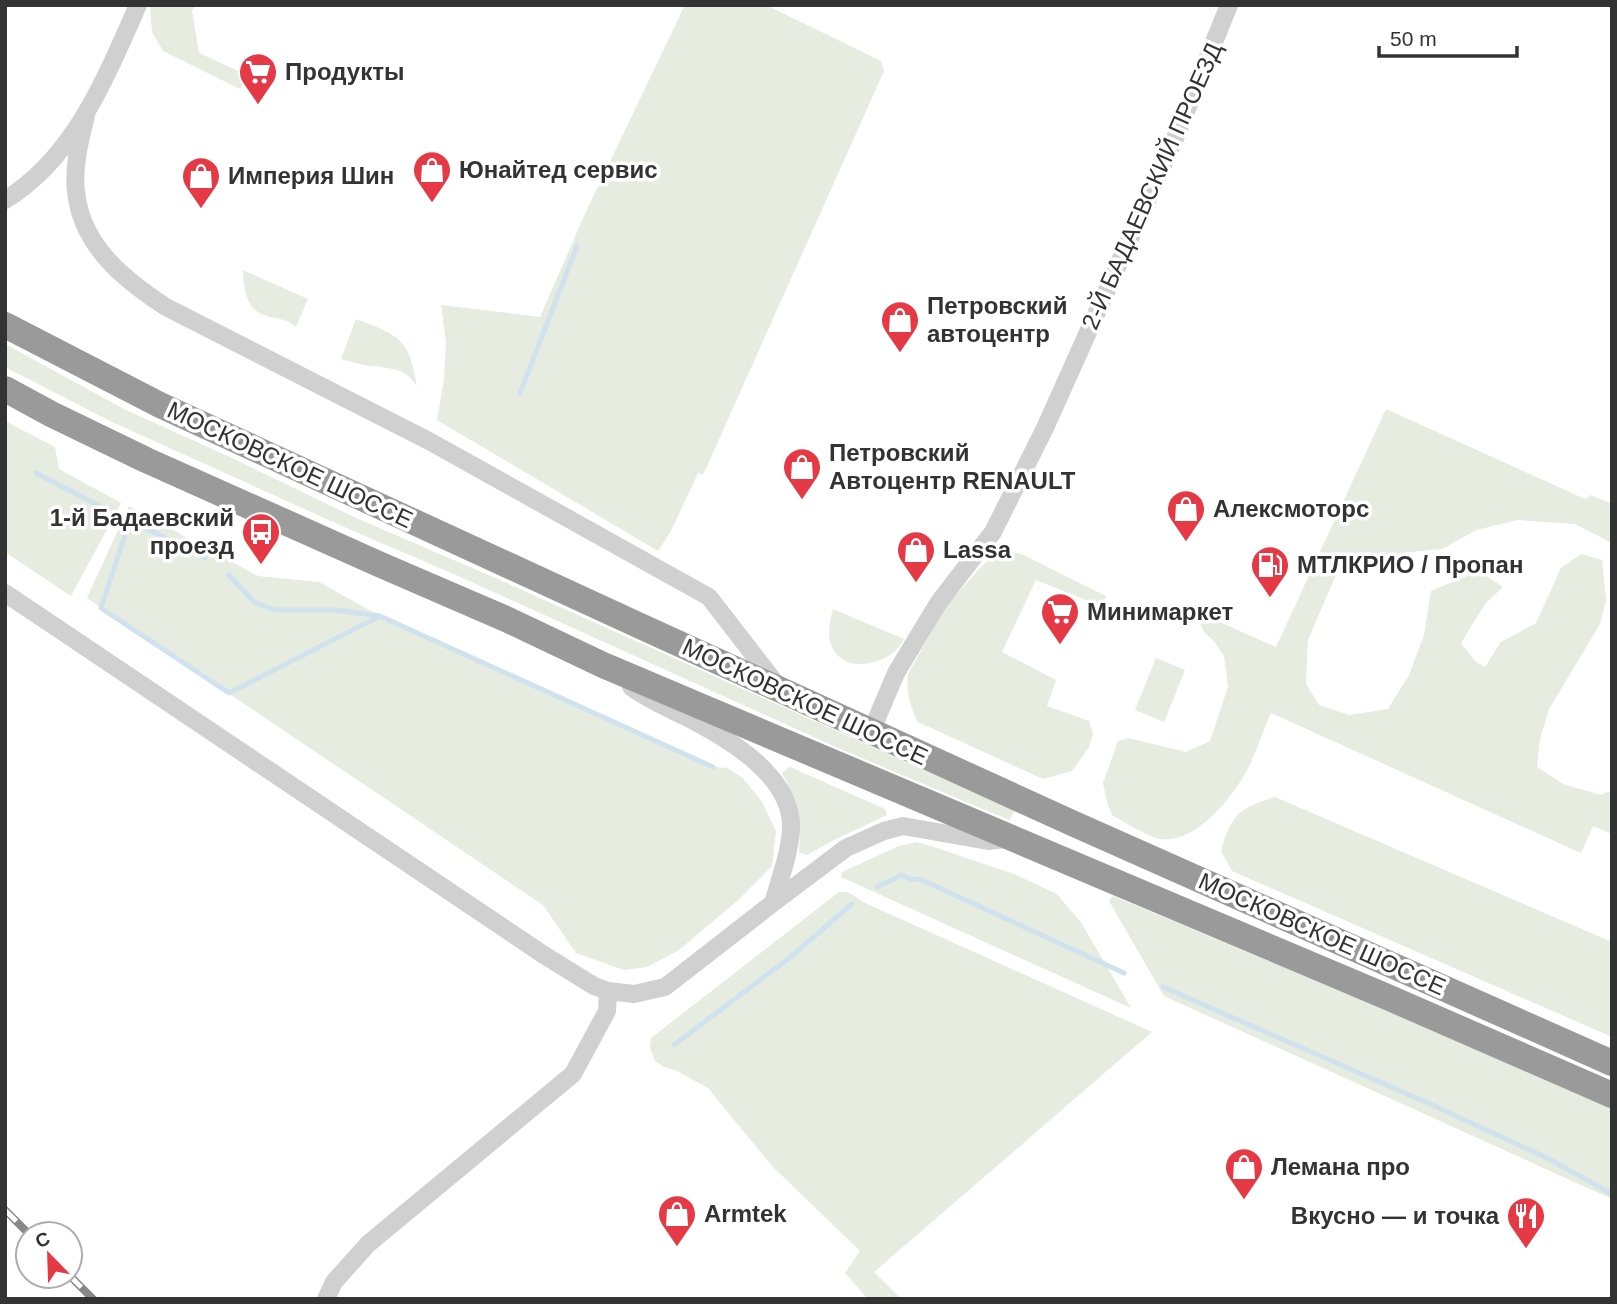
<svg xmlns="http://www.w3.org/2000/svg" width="1617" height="1304" viewBox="0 0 1617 1304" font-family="Helvetica,sans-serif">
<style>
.green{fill:#e6ecdf}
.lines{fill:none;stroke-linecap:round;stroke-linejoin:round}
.stream{stroke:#cfe2ee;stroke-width:5}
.minor{stroke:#d0d0d0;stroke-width:18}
.highway{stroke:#9a9a9a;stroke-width:26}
.rail-casing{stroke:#888;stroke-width:8}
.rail{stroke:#fff;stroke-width:5;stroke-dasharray:16;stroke-linecap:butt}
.labels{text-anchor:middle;stroke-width:7;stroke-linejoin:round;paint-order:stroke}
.poi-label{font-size:24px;font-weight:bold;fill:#333;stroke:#fff;text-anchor:start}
.street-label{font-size:24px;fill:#333;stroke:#fff}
</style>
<rect width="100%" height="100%" fill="#fff"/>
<!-- green -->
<path class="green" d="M150 5H195L192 11 199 53 249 76 240 89 163 51 152 32Z
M682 5H766L881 61 884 71 703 475 698 473 671 531 658 551 437 420 444 379 446 342 441 305 540 317 584 216 684 7Z
M243 270 308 299 296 327C284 317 277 320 264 315 245 308 244 287 243 270Z
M356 319C399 335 410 339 417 387 408 366 383 368 363 365 355 363 348 361 341 359Z
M5 344 126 410 232 458 356 518 493 577 1015 811 1009 820 838 748 456 575 351 530 112 422 5 367Z
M1386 409 1585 499 1591 495 1612 504V543L1575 524 1518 520 1476 530 1442 549 1401 553 1341 563 1308 640 1306 684 1319 705 1349 715 1388 709 1409 675 1424 635 1431 591 1479 571 1503 587 1485 604 1461 643 1476 662 1485 667 1501 642 1536 623 1561 568 1581 554 1602 560 1606 600 1600 624 1549 709 1540 739 1537 767 1563 784 1601 795 1612 790V834L1593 826 1581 853 1271 713C1262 732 1256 754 1246 772 1231 799 1195 844 1160 839 1151 838 1122 821 1112 815L1107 802 1103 783 1118 741 1128 738 1186 752 1210 741 1228 687 1224 656 1214 641 1204 632 1195 611 1276 647Z
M5 421 55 447 59 469 121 503 71 596 5 552Z
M129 506 258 576 319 582 380 616 713 767 727 768 743 778 762 802 776 831 772 866 737 901 679 950 647 967 624 970 576 953 543 905 87 598Z
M1000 551 1019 553 1106 596 1101 606 1036 580 1002 652 1056 680 1047 706 1089 721 1093 734 1089 747 1072 771 1043 779 918 722C910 706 906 692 908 674L946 606 982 566Z
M833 609 904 639C901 644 898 649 894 652 878 665 848 671 835 652 826 639 829 623 833 609Z
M1156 658 1185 670 1164 722 1135 710Z
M790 767 885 809 887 815 834 840 807 855 799 852C801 823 796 798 782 773Z
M1275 797 1612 942V1037L1232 871 1221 851C1230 815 1241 807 1275 797Z
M917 842 934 847 1014 874 1057 894 1082 924 1131 1008 841 877 842 872 899 846Z
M839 892H848L865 903 1152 1032 874 1272 901 1299H868L845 1273 860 1251 772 1166 708 1088 677 1071 664 1067 655 1061 650 1048 651 1038Z
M1113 896 1612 1105V1199L1164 996 1109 901Z"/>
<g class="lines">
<!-- stream -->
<path class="stream" d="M520 393 577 246
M36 473 105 509
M205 558 130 520 101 608 229 693 380 616
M229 575 254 602 275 610H335L380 616 713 767
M877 887 902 875 911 880 920 879 1124 973
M1163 987 1430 1104 1547 1158 1612 1194
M674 1045 788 959 852 904"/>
<!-- minor -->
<path class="minor" d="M86 116C80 140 73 166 76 191 81 245 123 279 166 307L429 441 709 597 777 685
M5 200C75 157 106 77 138 5
M5 593 544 955 594 986 608 991 634 994 665 987 773 903 846 848 884 831 903 826 988 841 1006 839
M631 687C649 701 671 709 692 720 730 740 789 775 791 824 791 851 780 878 773 903
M871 732 896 673 939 602 993 532 1045 428 1176 136 1229 5
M326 1299 334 1282 368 1244 573 1074 607 1011 608 991"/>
<!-- highway -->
<path class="highway" d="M5 325 160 405 638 625 1072 823 1612 1063
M5 389 51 414 146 460 381 565 506 619 603 665 1385 996 1612 1095"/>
<defs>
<path id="rail" d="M5 1210 29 1234
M70 1276 93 1299"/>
</defs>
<!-- rail casing -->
<use href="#rail" class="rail-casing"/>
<!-- rail -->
<use href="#rail" class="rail"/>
</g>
<!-- icons -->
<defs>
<symbol id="supermarket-pin" viewBox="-11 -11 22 30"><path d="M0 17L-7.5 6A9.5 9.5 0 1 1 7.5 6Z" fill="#e63946" stroke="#fff"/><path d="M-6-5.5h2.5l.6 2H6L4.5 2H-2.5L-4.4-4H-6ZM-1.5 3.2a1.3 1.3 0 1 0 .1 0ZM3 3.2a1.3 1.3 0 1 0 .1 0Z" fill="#fff"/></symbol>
<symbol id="shop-pin" viewBox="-11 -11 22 30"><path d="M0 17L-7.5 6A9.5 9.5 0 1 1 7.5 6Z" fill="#e63946" stroke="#fff"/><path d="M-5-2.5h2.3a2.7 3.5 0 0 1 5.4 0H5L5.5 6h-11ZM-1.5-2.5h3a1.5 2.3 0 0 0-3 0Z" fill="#fff"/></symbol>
<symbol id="bus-pin" viewBox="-11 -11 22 30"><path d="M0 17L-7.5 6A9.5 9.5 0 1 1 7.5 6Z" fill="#e63946" stroke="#fff"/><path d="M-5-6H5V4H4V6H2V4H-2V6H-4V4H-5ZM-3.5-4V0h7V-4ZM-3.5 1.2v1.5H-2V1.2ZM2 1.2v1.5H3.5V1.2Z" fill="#fff"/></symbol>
<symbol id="fuel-pin" viewBox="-11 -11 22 30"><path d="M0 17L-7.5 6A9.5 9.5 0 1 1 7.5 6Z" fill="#e63946" stroke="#fff"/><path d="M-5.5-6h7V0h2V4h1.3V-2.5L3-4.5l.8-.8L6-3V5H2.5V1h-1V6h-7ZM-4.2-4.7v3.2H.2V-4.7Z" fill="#fff"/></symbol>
<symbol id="restaurant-pin" viewBox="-11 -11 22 30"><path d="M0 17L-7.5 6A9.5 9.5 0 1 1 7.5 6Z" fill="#e63946" stroke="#fff"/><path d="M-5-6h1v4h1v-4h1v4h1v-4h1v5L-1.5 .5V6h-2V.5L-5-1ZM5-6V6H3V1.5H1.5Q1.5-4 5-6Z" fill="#fff"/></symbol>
</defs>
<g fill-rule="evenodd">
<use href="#supermarket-pin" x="236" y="50" width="44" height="60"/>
<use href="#shop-pin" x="410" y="148" width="44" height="60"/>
<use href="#shop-pin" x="179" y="154" width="44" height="60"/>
<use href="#shop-pin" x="878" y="298" width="44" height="60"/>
<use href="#shop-pin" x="780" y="445" width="44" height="60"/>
<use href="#shop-pin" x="1164" y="487" width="44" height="60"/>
<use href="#bus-pin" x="239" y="510" width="44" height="60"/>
<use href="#shop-pin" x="894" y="528" width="44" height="60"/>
<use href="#fuel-pin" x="1248" y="543" width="44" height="60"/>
<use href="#supermarket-pin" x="1038" y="590" width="44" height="60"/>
<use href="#shop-pin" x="1222" y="1145" width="44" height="60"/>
<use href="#shop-pin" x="655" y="1192" width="44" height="60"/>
<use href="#restaurant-pin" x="1504" y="1194" width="44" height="60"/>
</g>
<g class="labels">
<!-- poi labels -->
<g class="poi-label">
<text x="285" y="80">Продукты</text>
<text x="459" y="178">Юнайтед сервис</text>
<text x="228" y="184">Империя Шин</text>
<text x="927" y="314">Петровский<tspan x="927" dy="28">автоцентр</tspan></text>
<text x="829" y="461">Петровский<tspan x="829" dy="28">Автоцентр RENAULT</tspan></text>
<text x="1213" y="517">Алексмоторс</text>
<text x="234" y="526" text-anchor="end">1-й Бадаевский<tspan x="234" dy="28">проезд</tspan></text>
<text x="943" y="558">Lassa</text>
<text x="1297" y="573">МТЛКРИО / Пропан</text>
<text x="1087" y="620">Минимаркет</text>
<text x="1271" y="1175">Лемана про</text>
<text x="704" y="1222">Armtek</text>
<text x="1499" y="1224" text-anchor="end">Вкусно — и точка</text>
</g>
<!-- street labels -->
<g class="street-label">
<text transform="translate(1152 186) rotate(-66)" y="8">2-Й БАДАЕВСКИЙ ПРОЕЗД</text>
<text transform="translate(290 465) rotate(25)" y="8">МОСКОВСКОЕ ШОССЕ</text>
<text transform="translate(805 702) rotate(25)" y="8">МОСКОВСКОЕ ШОССЕ</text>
<text transform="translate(1322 934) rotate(24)" y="8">МОСКОВСКОЕ ШОССЕ</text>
</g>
</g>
<!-- border -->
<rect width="1617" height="1304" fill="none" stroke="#333333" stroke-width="14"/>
<!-- north arrow -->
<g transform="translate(49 1255) rotate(337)"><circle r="33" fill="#ffffff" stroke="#adadad" stroke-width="2"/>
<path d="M0-5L12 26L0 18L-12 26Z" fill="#e63946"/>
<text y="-10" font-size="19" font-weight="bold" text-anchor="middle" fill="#333333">С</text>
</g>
<!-- scale -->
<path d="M1379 46v10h138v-10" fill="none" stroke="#333333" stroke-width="3.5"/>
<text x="1390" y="46" font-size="21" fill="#333333" stroke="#ffffff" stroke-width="5" paint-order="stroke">50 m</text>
</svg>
